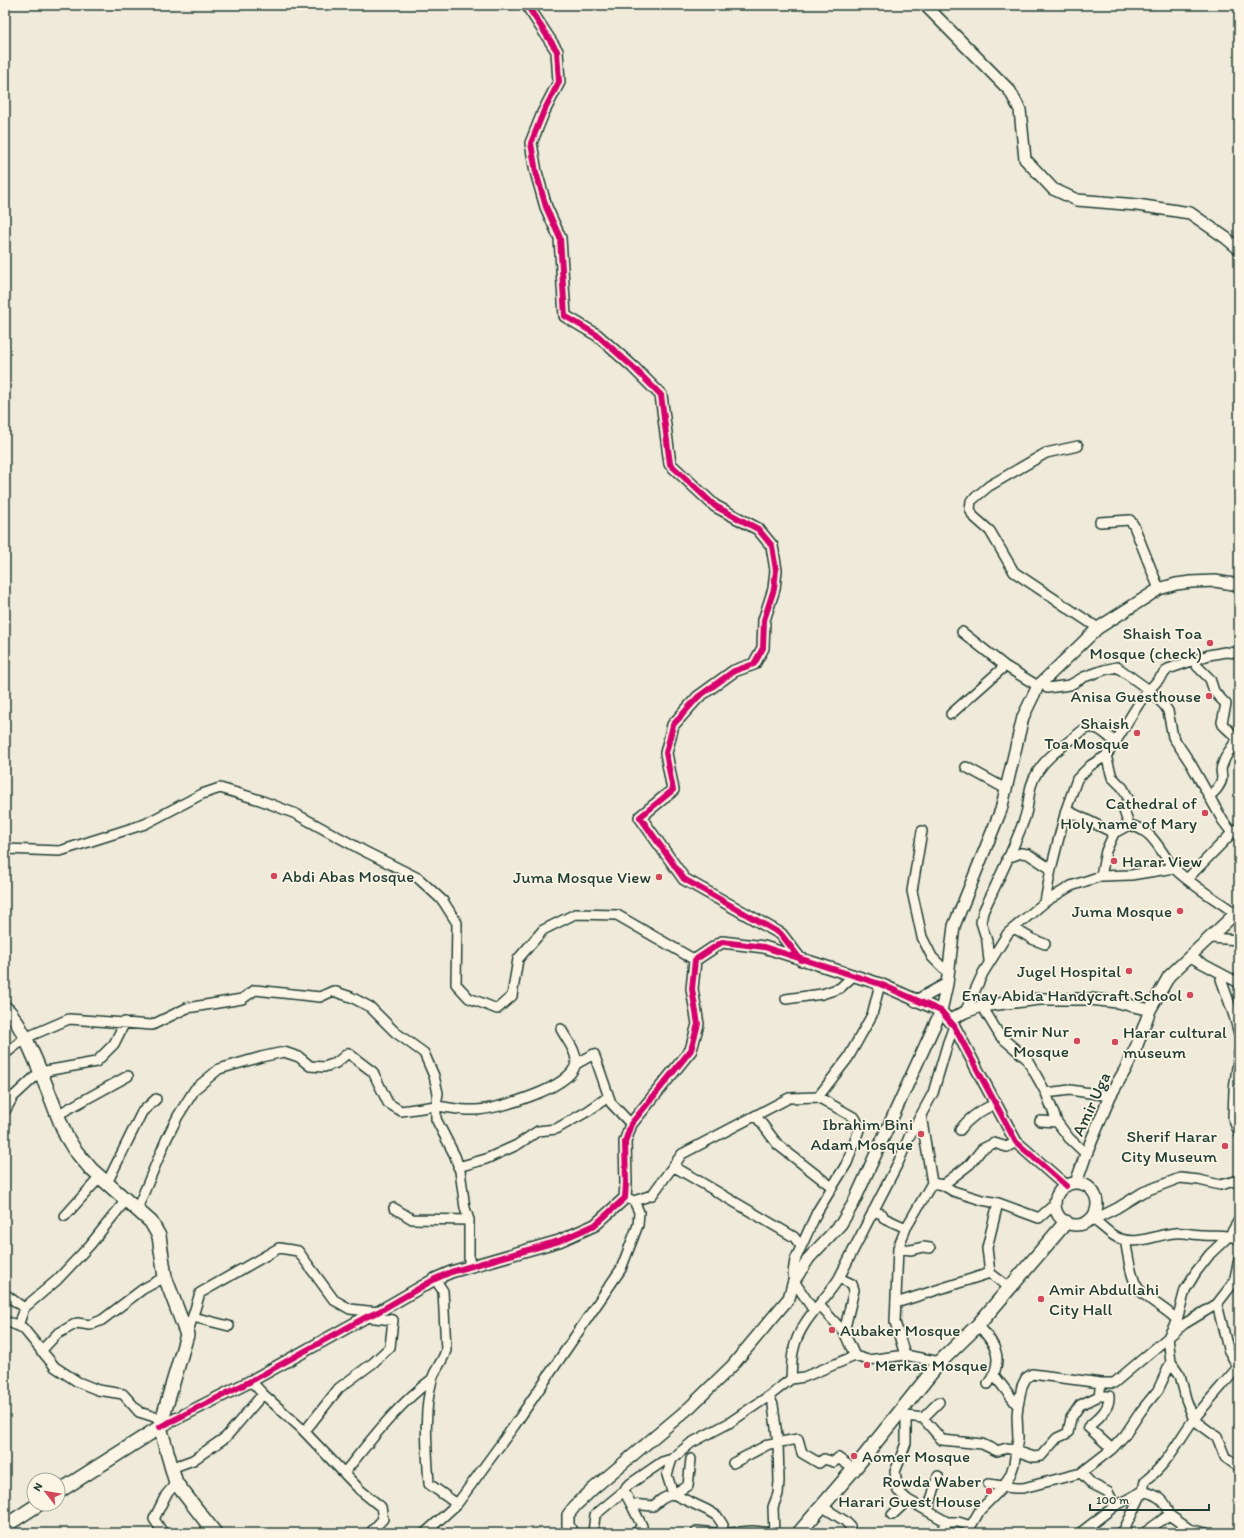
<svg xmlns="http://www.w3.org/2000/svg" width="1244" height="1538" viewBox="0 0 1244 1538" font-family="Itim,sans-serif">
<style>
.lines{fill:none;stroke-linecap:round;stroke-linejoin:round}
.minor-casing{stroke:#1f3d34;stroke-width:12}
.tertiary-casing{stroke:#1f3d34;stroke-width:14}
.secondary-casing{stroke:#1f3d34;stroke-width:16}
.minor{stroke:#fcf5e5;stroke-width:9}
.tertiary{stroke:#fcf5e5;stroke-width:11}
.secondary{stroke:#fcf5e5;stroke-width:13}
.cycleway-casing{stroke:#fcf5e5;stroke-width:8}
.cycleway{stroke:#d6006c;stroke-width:6}
.poi-dot{fill:#d1495b;stroke:#fcf5e5;stroke-width:1.5}
.labels{text-anchor:middle;stroke-width:3.5;stroke-linejoin:round;paint-order:stroke}
.poi-label{font-size:17px;fill:#1f3d34;stroke:#fcf5e5;text-anchor:end}
.street-label{font-size:17px;fill:#1f3d34;stroke:#fcf5e5}
</style>
<rect width="100%" height="100%" fill="#efeada"/>
<filter id="ink" filterUnits="userSpaceOnUse"><feTurbulence type="fractalNoise" baseFrequency=".025" numOctaves="2"/><feDisplacementMap in="SourceGraphic" scale="8" xChannelSelector="R" yChannelSelector="G"/><feConvolveMatrix kernelMatrix="1 2 1 2 8 2 1 2 1" color-interpolation-filters="sRGB"/></filter>
<g filter="url(#ink)">
<g class="lines">
<defs>
<path id="minor" d="M1078 446 1046 453 989 486 971 501 970 509 973 516 990 531 1014 572 1098 628
M1100 522 1130 520 1134 526 1159 589
M962 632 1005 666 1038 686
M1194 659 1197 666 1210 679 1214 691 1218 696 1226 704 1222 722 1223 725 1238 739
M1047 688 1070 685 1084 677 1104 670 1117 667 1149 690 1168 669 1209 655 1225 652 1239 653
M951 714 1005 666
M966 767 1006 789
M1209 797C1214 792 1221 786 1222 778 1222 774 1220 770 1222 766 1225 756 1232 746 1239 738
M1066 810 1114 833 1129 825
M922 831 912 891 922 937 932 957 948 973
M5 849 60 851 145 824 202 794 220 788 260 800 296 814 364 851 418 878 443 901 457 923 456 984 469 998 497 1009 512 996 518 959 543 930 575 914 617 915 695 960
M1007 858 1021 853 1028 854 1051 869
M1101 876 1106 851 1114 833
M1187 879 1232 833
M1045 902 1051 869 1066 810 1077 779 1091 765 1106 756
M1235 913C1216 899 1191 885 1175 869 1159 852 1155 830 1129 825L1123 808 1129 800 1123 788 1112 777 1106 756C1122 735 1132 710 1149 690L1164 705 1168 711 1173 737 1191 764 1223 821 1232 833 1239 828
M1014 928 1032 939 1045 944
M1211 938 1239 940
M1190 957 1239 983
M989 961 987 941 981 922 983 912C997 882 1013 851 1024 820 1031 802 1026 789 1038 771 1049 754 1068 743 1083 730 1097 723 1105 734 1116 743
M1221 979 1234 1016 1239 1034
M786 999 822 994 840 988 853 976
M982 1006 1000 1036 1027 1059 1046 1093 1057 1122 1069 1138 1086 1154
M965 1012 983 973 1008 933 1045 902 1071 886 1101 876 1131 875 1174 868
M1239 1052 1234 1090 1233 1118 1239 1133
M5 1054 25 1038 69 1019 152 1025 187 1008 242 999 255 990 320 997 333 991 351 997 370 1007 395 1032 424 1053 434 1076 438 1093 436 1106 401 1111 388 1103 373 1072 348 1053 336 1063 324 1067 310 1066 299 1057 284 1052 261 1057 219 1069 195 1089 178 1116 166 1140 137 1209
M576 1064 594 1054 611 1103 631 1124
M1046 1093 1070 1090 1110 1096
M818 1097 848 1058 872 1015 880 984
M5 1111 13 1097 40 1072 96 1062 114 1044 125 1022
M57 1115 128 1076
M921 1115 932 1183 906 1228 898 1248 895 1322 905 1355 940 1362
M756 1116 778 1145 832 1187
M1040 1121 1057 1122
M960 1130C969 1117 981 1110 995 1104
M673 1166 794 1237 801 1246
M458 1167 486 1159 517 1145 538 1131 556 1129 588 1111 608 1097
M107 1183 142 1112 156 1099
M932 1183 943 1185 953 1191 982 1200 998 1203 1039 1218 1055 1204
M943 1185 970 1164 982 1149 994 1143 1007 1147 1016 1142
M634 1201 652 1195 682 1154 789 1098 818 1097 855 1118 860 1127 847 1163 817 1212 795 1260 793 1273 794 1281 814 1311
M998 1203 987 1248 990 1273 1010 1288
M394 1208 412 1219 469 1220
M873 1211 882 1214 884 1218 906 1228
M65 1216 100 1177
M1091 1219C1102 1223 1109 1236 1121 1239 1139 1245 1158 1234 1175 1233 1184 1232 1194 1235 1203 1235 1216 1236 1226 1234 1239 1239
M1093 1220 1117 1208 1143 1192 1180 1178 1199 1180 1220 1185 1239 1180
M1239 1220 1230 1235 1210 1254 1196 1272 1185 1290 1177 1320 1168 1337 1171 1362 1180 1375 1186 1399 1194 1420 1217 1437 1225 1457 1239 1467
M1125 1240C1128 1253 1130 1277 1138 1288 1147 1300 1166 1308 1177 1320
M898 1248 911 1250 923 1247 930 1248
M469 1266V1220L465 1208 460 1171 455 1156 436 1119V1106C448 1107 462 1111 475 1110 496 1110 575 1087 576 1062 577 1051 566 1039 561 1029
M839 1278 852 1284 854 1290 844 1332 855 1356
M435 1279 443 1291 446 1350C443 1362 434 1370 432 1380 423 1413 427 1450 429 1484L457 1504
M5 1294 24 1308
M896 1303 990 1273
M1217 1304 1228 1349 1238 1367
M819 1305 844 1332
M193 1317 229 1326
M5 1322 11 1323 23 1328 55 1367 78 1382 98 1390 123 1394 139 1412 161 1419
M978 1325C996 1344 1005 1360 988 1384
M18 1326 24 1308 57 1280 90 1245 126 1200
M187 1335 200 1293 279 1248 298 1251 334 1300 350 1309 377 1312
M41 1351 57 1334 77 1323 90 1325 102 1320 143 1289 165 1277
M994 1375 1018 1406
M791 1379 804 1377 855 1356 868 1360 905 1355
M251 1381 263 1394 301 1428 360 1490 381 1507 383 1519 370 1533
M769 1396 773 1405 778 1443 779 1481 778 1494 773 1507 774 1533
M1099 1396H1109C1110 1410 1097 1419 1088 1427L1112 1449
M923 1418 939 1402
M305 1431 339 1388 373 1363 390 1347 393 1320 366 1317
M672 1459 667 1475 673 1494 707 1510 717 1516 723 1525 721 1533
M733 1463 769 1444 798 1439 802 1453 819 1463 824 1459 834 1462 838 1458 854 1469
M171 1468 193 1460 226 1437 263 1394
M344 1473C371 1440 397 1405 432 1379
M988 1484C1000 1485 1011 1489 1023 1488L1081 1473 1112 1449 1125 1435 1141 1411 1158 1390 1171 1362
M624 1491 631 1504 653 1506 662 1499 688 1486 691 1459
M631 1504 642 1526 636 1533
M1115 1506 1143 1491C1157 1495 1167 1500 1169 1515L1189 1529 1206 1533
M823 1507 845 1521 850 1526V1533
M928 1511 938 1476
M892 1515 908 1500
M971 1526 958 1522H947L908 1500 898 1491 895 1472 906 1443V1416L923 1418 942 1440 982 1444 997 1451 1007 1448 1034 1457 1041 1456 1057 1438 1068 1433 1071 1418 1080 1405 1099 1396 1101 1383
M163 1533 154 1519 166 1495 176 1483
M425 1533 457 1504 514 1426 621 1269 638 1225 639 1212 634 1201 629 1199
M593 1533 595 1515 624 1491 627 1486 662 1462 672 1459 691 1443 729 1423 769 1396 791 1379C792 1368 791 1358 794 1348 800 1321 825 1301 839 1278L899 1161 909 1137 933 1093 948 1042 954 1026
M696 1533 697 1531 714 1533
M729 1533 752 1531 773 1533
M940 1533 947 1522
M967 1533 980 1510 1004 1486 1011 1473 1014 1464 1018 1438 1017 1415 1018 1406 1022 1386 1026 1378 1032 1374 1101 1383H1114L1184 1324 1217 1304 1234 1282 1239 1259
M1080 1533 1115 1506 1108 1492 1092 1484 1081 1473
M1120 1533 1124 1530 1143 1491 1145 1481C1167 1465 1178 1441 1194 1419 1208 1401 1223 1385 1238 1367L1239 1368
M1144 1533 1169 1515"/>
<path id="tertiary" d="M527 5 557 51 559 82 543 113 531 143 536 172 546 207 560 238 565 316 597 335 633 367 661 395 670 464 715 506 758 529 772 546 776 570 774 589 764 620 763 648 754 664 734 671 698 697 673 725 666 753 673 790 640 817 684 879 781 934 801 960
M925 5 1010 91 1020 110 1025 159 1053 189 1077 200 1137 205 1190 213 1226 238 1239 249
M916 1001 947 984 954 926 1001 810 1023 717 1038 686 1098 628 1159 589 1176 584 1191 582 1215 581 1239 585
M950 1020 965 1012 982 1006 1040 999H1090L1117 1002 1150 1010
M1076 1183 1086 1154 1110 1096 1125 1070 1137 1045 1150 1010 1169 976 1239 910
M1055 1204a21 21 0 1 1 42 0a21 21 0 1 1-42 0Z
M160 1427 251 1381 366 1317 378 1312 435 1279 451 1272 559 1241 595 1225 625 1198 626 1183 625 1142 631 1124 691 1050 698 1024 692 989 695 960 722 942 764 947 880 984 941 1011 954 1026 1016 1142 1066 1186
M572 1533 568 1525V1515L575 1506 595 1487 690 1407 732 1366 789 1298 794 1281 809 1258 841 1224 853 1204 941 1011 947 984"/>
<path id="secondary" d="M5 1008C24 1020 55 1111 66 1136L74 1149 91 1169 151 1222 159 1236 165 1277 187 1335 160 1427 176 1483 215 1533
M58 1492 160 1427
M5 1526 39 1504
M799 1533 854 1469 940 1362 978 1325 1066 1222"/>
</defs>
<!-- minor casing -->
<use href="#minor" class="minor-casing"/>
<!-- tertiary casing -->
<use href="#tertiary" class="tertiary-casing"/>
<!-- secondary casing -->
<use href="#secondary" class="secondary-casing"/>
<!-- minor -->
<use href="#minor" class="minor"/>
<!-- tertiary -->
<use href="#tertiary" class="tertiary"/>
<!-- secondary -->
<use href="#secondary" class="secondary"/>
<defs>
<path id="cycleway" d="M527 5 557 51 559 82 543 113 531 143 536 172 546 207 560 238 565 316 597 335 633 367 661 395 670 464 715 506 758 529 772 546 776 570 774 589 764 620 763 648 754 664 734 671 698 697 673 725 666 753 673 790 640 817 684 879 781 934 801 960
M160 1427 251 1381 366 1317 378 1312 435 1279 451 1272 559 1241 595 1225 625 1198 626 1183 625 1142 631 1124 691 1050 698 1024 692 989 695 960 722 942 764 947 880 984 941 1011 954 1026 1016 1142 1066 1186"/>
</defs>
<!-- cycleway casing -->
<use href="#cycleway" class="cycleway-casing"/>
<!-- cycleway -->
<use href="#cycleway" class="cycleway"/>
</g>
</g>
<!-- markers -->
<g class="poi-dot">
<circle cx="1210" cy="643" r="4"/>
<circle cx="1209" cy="696" r="4"/>
<circle cx="1137" cy="733" r="4"/>
<circle cx="1205" cy="813" r="4"/>
<circle cx="1114" cy="861" r="4"/>
<circle cx="274" cy="876" r="4"/>
<circle cx="659" cy="877" r="4"/>
<circle cx="1180" cy="911" r="4"/>
<circle cx="1129" cy="971" r="4"/>
<circle cx="1190" cy="995" r="4"/>
<circle cx="1077" cy="1041" r="4"/>
<circle cx="1115" cy="1042" r="4"/>
<circle cx="921" cy="1134" r="4"/>
<circle cx="1225" cy="1146" r="4"/>
<circle cx="1041" cy="1299" r="4"/>
<circle cx="832" cy="1330" r="4"/>
<circle cx="867" cy="1365" r="4"/>
<circle cx="854" cy="1456" r="4"/>
<circle cx="989" cy="1491" r="4"/>
</g>
<g class="labels">
<!-- poi labels -->
<g class="poi-label">
<text x="1202" y="639">Shaish Toa<tspan x="1202" dy="20">Mosque (check)</tspan></text>
<text x="1201" y="702">Anisa Guesthouse</text>
<text x="1129" y="729">Shaish<tspan x="1129" dy="20">Toa Mosque</tspan></text>
<text x="1197" y="809">Cathedral of<tspan x="1197" dy="20">Holy name of Mary</tspan></text>
<text x="1122" y="867" text-anchor="start">Harar View</text>
<text x="282" y="882" text-anchor="start">Abdi Abas Mosque</text>
<text x="651" y="883">Juma Mosque View</text>
<text x="1172" y="917">Juma Mosque</text>
<text x="1121" y="977">Jugel Hospital</text>
<text x="1182" y="1001">Enay Abida Handycraft School</text>
<text x="1069" y="1037">Emir Nur<tspan x="1069" dy="20">Mosque</tspan></text>
<text x="1123" y="1038" text-anchor="start">Harar cultural<tspan x="1123" dy="20">museum</tspan></text>
<text x="913" y="1130">Ibrahim Bini<tspan x="913" dy="20">Adam Mosque</tspan></text>
<text x="1217" y="1142">Sherif Harar<tspan x="1217" dy="20">City Museum</tspan></text>
<text x="1049" y="1295" text-anchor="start">Amir Abdullahi<tspan x="1049" dy="20">City Hall</tspan></text>
<text x="840" y="1336" text-anchor="start">Aubaker Mosque</text>
<text x="875" y="1371" text-anchor="start">Merkas Mosque</text>
<text x="862" y="1462" text-anchor="start">Aomer Mosque</text>
<text x="981" y="1487">Rowda Waber<tspan x="981" dy="20">Harari Guest House</tspan></text>
</g>
<!-- street labels -->
<g class="street-label">
<text transform="translate(1091 1104) rotate(-65)" y="6">Amir Uga</text>
</g>
</g>
<!-- margin -->
<rect width="1244" height="1538" fill="none" stroke="#fcf5e5" stroke-width="20"/>
<rect x="10" y="10" width="1224" height="1518" fill="none" stroke="#1f3d34" stroke-width="1.5" filter="url(#ink)"/>
<!-- north arrow -->
<g transform="translate(46 1492) rotate(301)"><circle r="19" fill="#fcf5e5" stroke="#a4ab9e"/>
<path d="M0-3L7 15L0 10L-7 15Z" fill="#d1495b"/>
<text y="-6" font-size="11" font-weight="bold" text-anchor="middle" fill="#1f3d34">N</text>
</g>
<!-- scale -->
<path d="M1090 1504v6h119v-6" fill="none" stroke="#1f3d34" stroke-width="2"/>
<text x="1096" y="1504" font-size="12" fill="#1f3d34" stroke="#fcf5e5" stroke-width="3" paint-order="stroke">100 m</text>
</svg>
